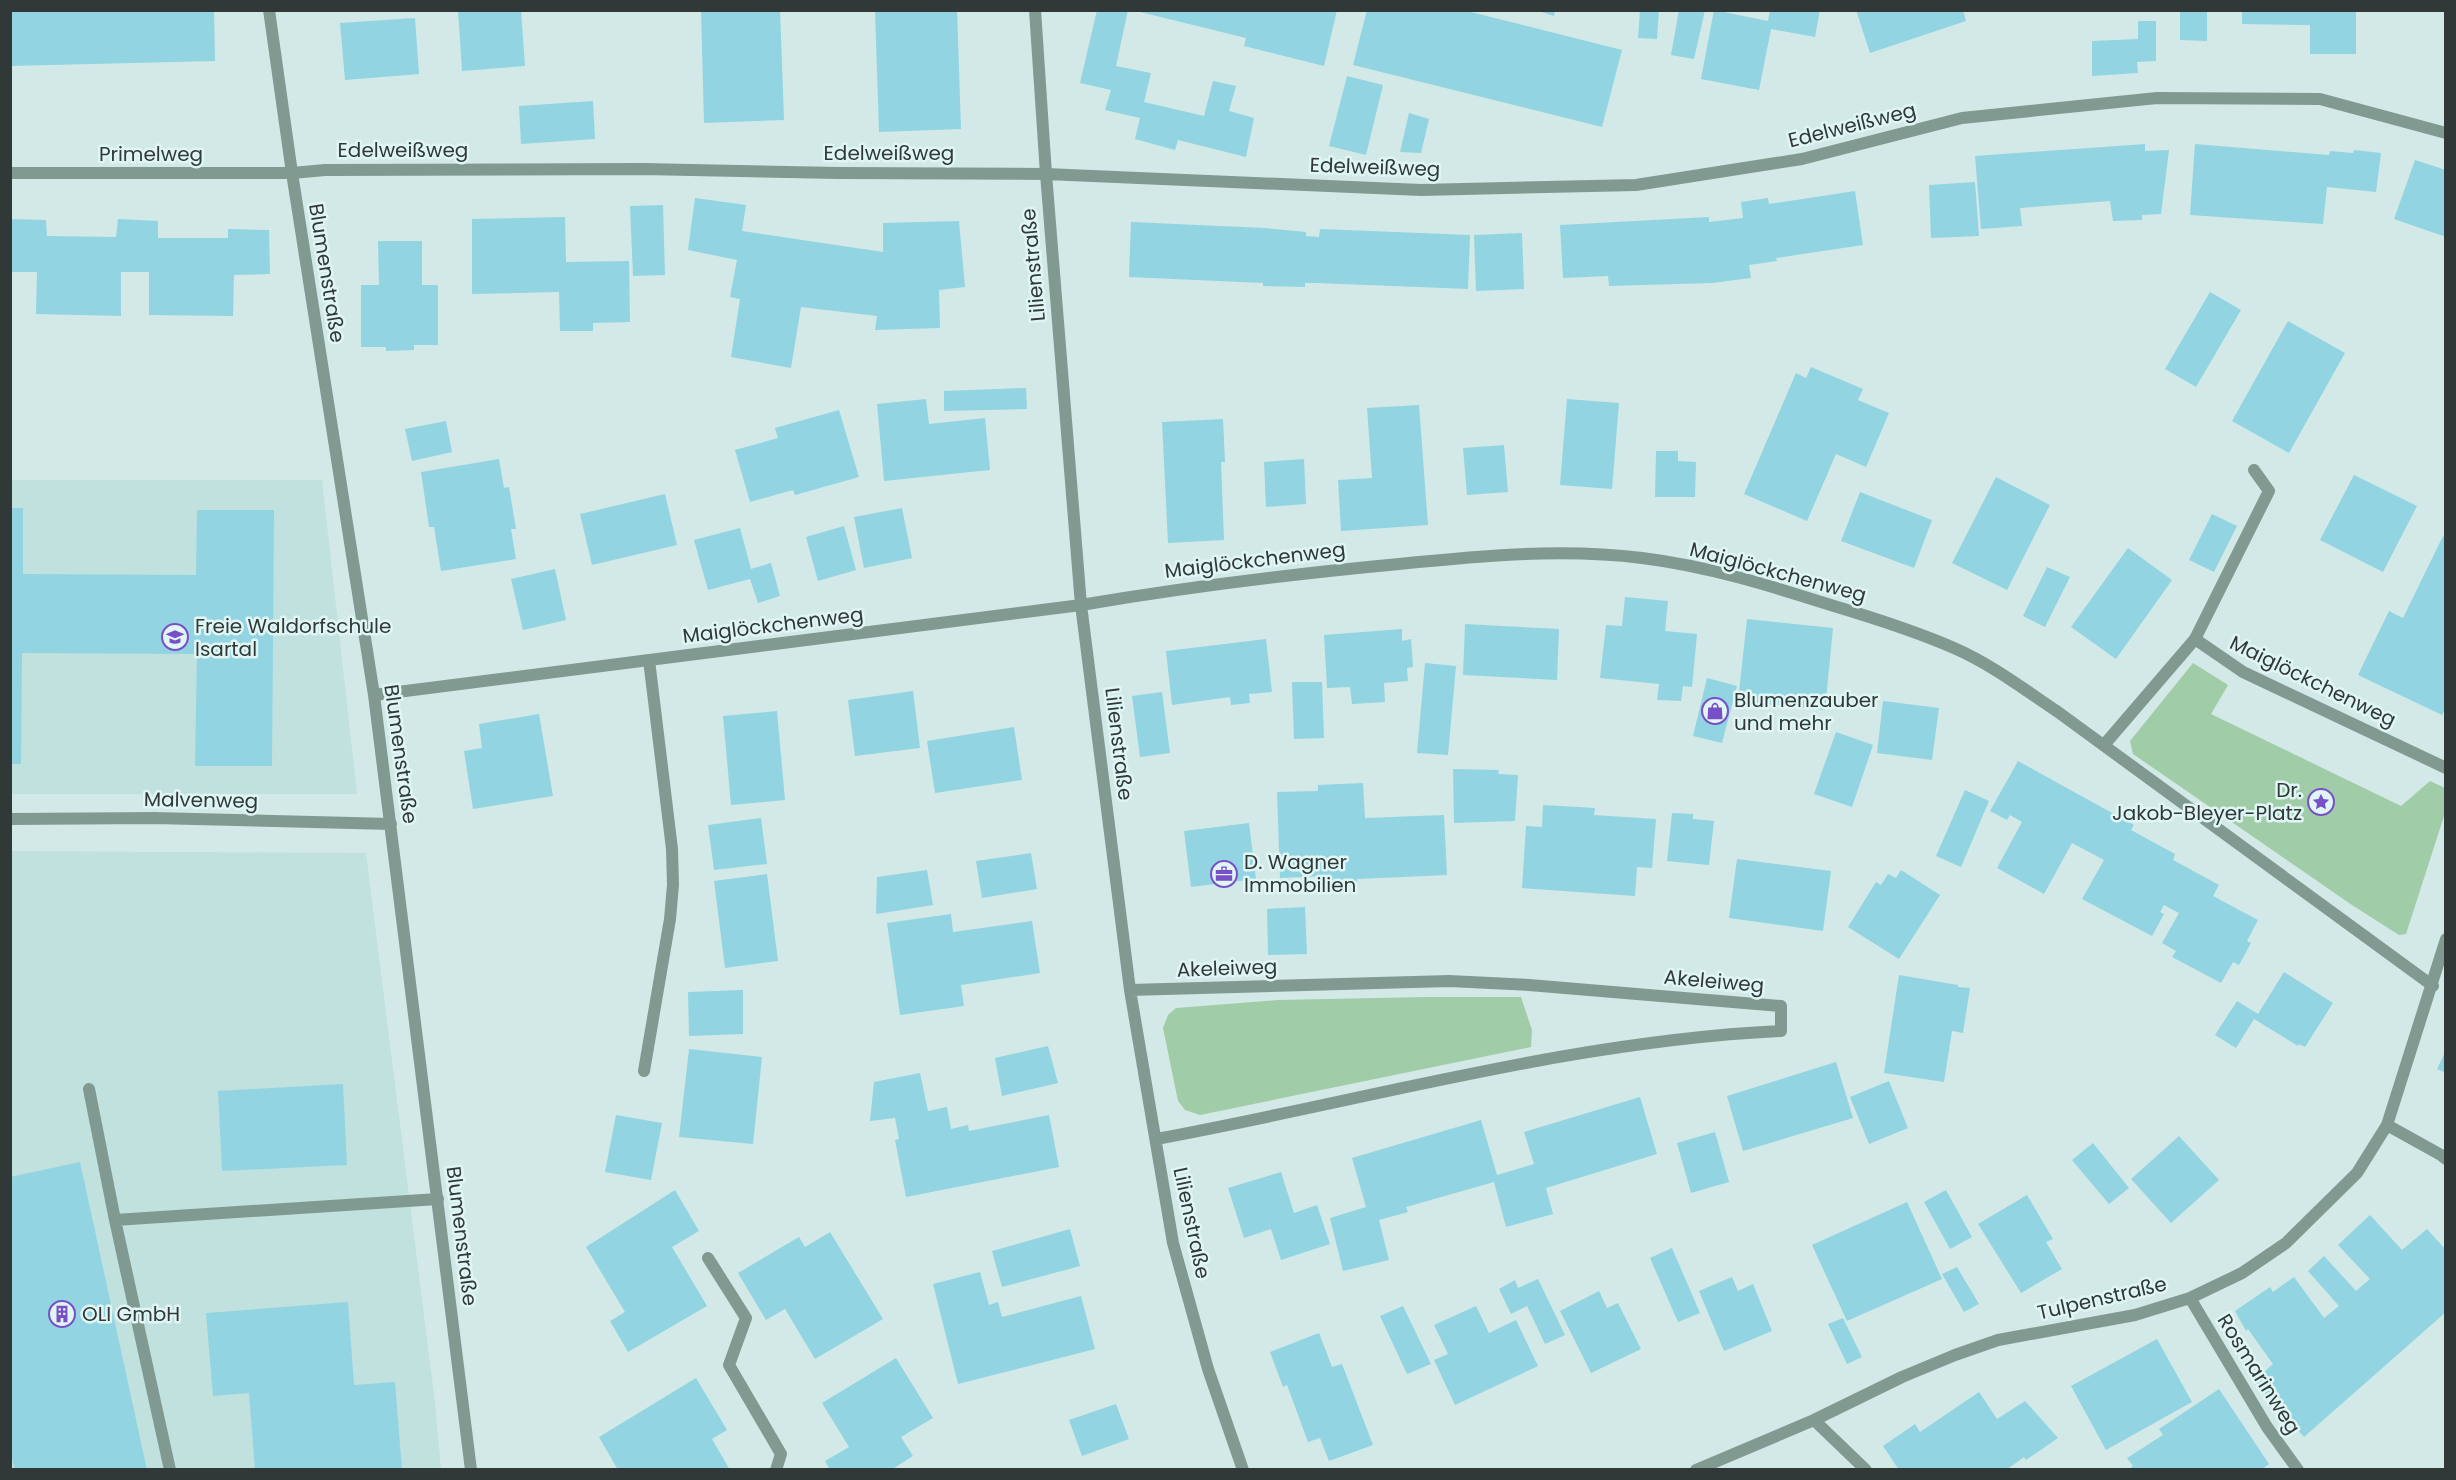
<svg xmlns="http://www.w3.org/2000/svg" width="2456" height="1480" viewBox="0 0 2456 1480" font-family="Poppins,sans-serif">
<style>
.built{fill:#c0e1de}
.green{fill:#a1cca8}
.building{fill:#92d4e2}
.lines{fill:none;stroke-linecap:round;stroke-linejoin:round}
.service{stroke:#819a91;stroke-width:12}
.minor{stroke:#819a91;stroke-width:12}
.labels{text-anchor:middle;stroke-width:5;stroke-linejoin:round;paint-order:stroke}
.street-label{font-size:20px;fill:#303938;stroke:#e0f6f5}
.poi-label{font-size:20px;fill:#303938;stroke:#e0f6f5;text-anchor:start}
</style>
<rect width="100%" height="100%" fill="#d3e9e7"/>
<!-- built -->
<path class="built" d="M10 480H322L357 794H11Z
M11 851 366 853 435 1403 441 1469 11 1470Z"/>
<!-- green -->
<path class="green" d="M2193 663 2228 685 2211 714 2401 806 2430 781 2445 788V813L2406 934 2399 935 2352 905 2133 754 2130 741Z
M1426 997H1521L1532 1030 1531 1047 1200 1115 1185 1110 1178 1101 1163 1028 1168 1015 1176 1008 1278 1000Z"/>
<!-- building -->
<path class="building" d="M10 10H214L215 61 10 66Z
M458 10H521L525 66 462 71Z
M701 10H780L784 120 704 123Z
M875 10H957L961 129 879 132Z
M1097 10H1128L1116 66 1151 73 1144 102 1204 116 1213 81 1236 86 1229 111 1254 118 1246 157 1178 140 1175 150 1135 139 1140 118 1105 110 1111 90 1080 83Z
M1132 10H1337L1324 66 1244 46 1246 38Z
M1367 10H1463L1622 50 1602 127 1353 65Z
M1535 10H1555L1554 16Z
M1640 10H1659L1657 39 1638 38Z
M1679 10H1705L1694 59 1671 55Z
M1714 10 1768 21 1770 10H1820L1815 37 1771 29 1759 90 1701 79Z
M1856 10H1963L1966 21 1870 53Z
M2180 10H2207V41L2180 40Z
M2242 10H2356V54H2310V25L2242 24Z
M415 18 419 74 345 80 340 23Z
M2138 21H2156V61L2137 62 2138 73 2092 76V41L2138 39Z
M1347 76 1383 85 1366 155 1329 146Z
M593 101 595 139 521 144 519 106Z
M1409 113 1429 119 1421 153 1400 152Z
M2145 144V151L2169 150 2161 214 2142 215V220L2113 221 2110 201 2020 208 2022 226 1981 229 1975 156Z
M2195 144 2329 155 2330 151 2353 153 2354 150 2381 153 2376 192 2327 187 2323 224 2190 215Z
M2415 160 2446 170V237L2394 219Z
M1975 182 1979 236 1931 238 1929 185Z
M1855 191 1863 245 1776 258 1777 261 1749 265 1751 278 1712 283 1609 286 1608 276 1563 278 1560 225 1709 217V222L1743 218 1741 202 1768 198 1769 204Z
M695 198 746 205 742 231 883 252V223L959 221 965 287 939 290 940 328 875 330 877 316 801 307 791 368 731 357 740 299 730 297 737 260 688 250Z
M663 205 665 275 633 276 630 206Z
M565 217 566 262 629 261 630 322 593 323V331H560L559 292 472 294V219Z
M10 219 46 220 47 236 116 237 118 219 158 221V238H228V229L269 230 270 274 234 275 233 316 149 315V272H121V316L36 314 37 272H10Z
M1131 222 1265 228 1306 232V236L1319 237 1320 229 1470 235 1468 289 1317 283H1305V287L1263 286V283L1129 277Z
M1522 233 1524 289 1476 291 1474 235Z
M378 241H422V285H438V345H414V350L386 351V347H361V285H379Z
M2210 292 2241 310 2196 387 2165 369Z
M2288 321 2345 353 2289 453 2232 421Z
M1811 367 1863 389 1858 400 1889 413 1866 467 1836 454 1807 521 1744 494 1796 373 1806 378Z
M1026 388 1027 409 944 411V391Z
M926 399 929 424 985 418 990 470 884 481 877 404Z
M1567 399 1619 403 1612 489 1560 485Z
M1419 405 1428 525 1341 531 1338 480 1372 478 1367 408Z
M839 410 859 477 795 495 793 490 750 502 735 450 778 438 775 428Z
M1223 419 1225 462H1221L1224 540 1168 543 1162 422Z
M446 421 452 452 412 461 405 429Z
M1504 445 1508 492 1467 495 1463 448Z
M1656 451H1678V461L1696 462 1695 497H1655Z
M499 459 504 488 509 487 516 529H511L516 559 441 571 434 527H429L421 472Z
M1304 459 1306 504 1266 507 1264 462Z
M2354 475 2417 506 2383 572 2320 540Z
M1996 477 2050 505 2007 590 1952 563Z
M1860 492 1932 520 1914 568 1841 541Z
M665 494 677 545 592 565 580 514Z
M10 508H23V574L196 575 197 510H274L272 766H195L197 654 22 653 21 764H10Z
M902 508 912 558 864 568 854 517Z
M2212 514 2237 526 2214 572 2189 560Z
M844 526 856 570 818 581 806 537Z
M740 528 751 569 771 563 780 596 758 603 750 579 708 590 694 540Z
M2443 536 2446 538V708L2442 715 2358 675 2389 611 2403 618Z
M2128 548 2172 580 2116 659 2071 627Z
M2047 567 2070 577 2045 627 2023 616Z
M555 569 566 620 523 630 511 579Z
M1625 597 1668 601 1665 631 1697 634 1692 687 1683 686 1681 701 1657 700 1659 684 1600 678 1606 625 1622 626Z
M1747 619 1833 628 1825 710 1738 701Z
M1465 624 1559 629 1557 680 1463 675Z
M1402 629V641L1411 639 1413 667 1407 668 1408 681 1384 683 1385 702 1352 704 1350 687 1327 688 1324 635Z
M1266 639 1272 692 1249 694 1250 703 1231 705 1230 697 1172 705 1166 651Z
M1425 663 1456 666 1448 755 1417 753Z
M1707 678 1737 686 1722 743 1693 736Z
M1292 682H1322L1324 738 1294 739Z
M913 691 920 748 855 756 848 700Z
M1162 692 1170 753 1140 757 1132 696Z
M1883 701 1939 708 1932 760 1877 753Z
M777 711 785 800 731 805 723 716Z
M539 714 553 796 473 809 464 751 482 748 479 724Z
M1014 727 1022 780 935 793 927 741Z
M1836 732 1873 745 1852 807 1814 794Z
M2018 761 2134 825 2131 830 2175 854 2173 860 2219 885 2213 896 2258 920 2247 941 2251 943 2239 965 2233 962 2221 983 2172 957 2176 951 2162 943 2179 913 2164 905 2160 912 2164 914 2152 936 2082 899 2104 860 2072 843 2044 894 1997 868 2022 822 2010 815 2007 820 1990 811Z
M1453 769 1499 770 1498 774 1518 775 1515 821 1454 823Z
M1363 783 1365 818 1444 815 1447 875 1357 879V882L1322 884V876L1280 878 1277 792 1318 791V785Z
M1965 790 1989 801 1961 867 1936 856Z
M1543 805 1595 808 1594 815 1656 819 1652 868 1637 867 1635 896 1522 888 1526 826 1542 827Z
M1672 813 1693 814V819L1714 821 1709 865 1667 861Z
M761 818 767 864 714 870 708 825Z
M1249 823 1256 879 1191 887 1184 831Z
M1031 853 1037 889 982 898 976 861Z
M1737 859 1831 871 1823 931 1729 918Z
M927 870 933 905 876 914 877 877Z
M1901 870 1940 895 1899 959 1848 927 1876 882 1881 885 1888 874 1896 878Z
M767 874 778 961 725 968 714 881Z
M1305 907 1307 954 1268 955 1267 909Z
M951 914 953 932 1032 921 1040 973 961 985 964 1006 900 1015 887 923Z
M2284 972 2333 1003 2305 1047 2299 1044 2298 1046 2254 1019 2236 1048 2215 1035 2237 1001 2258 1014Z
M1899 975 1958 985V987L1970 988 1963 1033 1952 1031 1944 1082 1884 1073Z
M743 990V1034L689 1036 688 992Z
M1048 1046 1058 1083 1002 1096 995 1058Z
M689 1049 762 1057 753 1144 679 1137Z
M2446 1050V1073L2437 1069Z
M1836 1062 1853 1118 1743 1151 1727 1096Z
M920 1073 928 1111 947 1107 951 1129 968 1125 969 1131 1049 1115 1059 1167 906 1197 895 1140 899 1139 895 1118 870 1121 874 1082Z
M1889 1081 1908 1128 1869 1144 1850 1097Z
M343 1084 347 1165 222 1171 218 1091Z
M1640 1097 1657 1154 1546 1188 1553 1214 1506 1227 1494 1182 1406 1207 1408 1212 1379 1220 1389 1260 1343 1271 1330 1218 1366 1207 1352 1158 1481 1120 1497 1175 1534 1164 1524 1132Z
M616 1115 662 1123 651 1180 605 1172Z
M1715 1132 1729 1182 1691 1193 1677 1143Z
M2179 1136 2219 1180 2171 1223 2131 1179Z
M2093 1143 2129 1188 2109 1204 2072 1160Z
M80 1162 147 1470H15L10 1451V1177Z
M1281 1172 1294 1213 1317 1205 1330 1244 1281 1260 1271 1229 1244 1238 1228 1188Z
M675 1190 699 1231 672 1247 707 1306 628 1352 610 1321 625 1312 586 1247Z
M1946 1190 1972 1237 1950 1249 1924 1202Z
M2027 1195 2053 1239 2046 1242 2062 1269 2021 1293 1978 1224Z
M1907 1202 1942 1279 1847 1321 1812 1245Z
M2370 1215 2402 1250 2427 1229 2446 1250V1312L2304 1437 2254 1381 2273 1364 2248 1329 2246 1331 2235 1311 2270 1287 2273 1292 2294 1277 2324 1318 2339 1306 2308 1271 2324 1256 2356 1291 2370 1279 2338 1245Z
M1070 1229 1080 1266 1002 1287 992 1251Z
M830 1232 883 1319 815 1359 785 1309 766 1320 738 1273 799 1237 805 1247Z
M1672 1248 1700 1313 1678 1322 1650 1258Z
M1957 1267 1979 1304 1964 1312 1942 1274Z
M980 1272 989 1305 998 1302 1002 1317 1081 1296 1095 1349 958 1384 933 1284Z
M1732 1277 1738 1291 1753 1284 1772 1331 1724 1351 1699 1291Z
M1538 1279 1565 1335 1545 1344 1527 1306 1511 1314 1499 1289 1515 1280 1518 1288Z
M1599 1291 1607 1308 1618 1303 1641 1349 1591 1373 1560 1311Z
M348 1302 354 1385 395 1382 402 1470H255L249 1393 213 1396 206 1313Z
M1403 1306 1431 1364 1407 1374 1380 1316Z
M1476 1306 1489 1333 1516 1320 1538 1366 1455 1405 1434 1360 1448 1354 1434 1325Z
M1843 1318 1862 1357 1847 1364 1828 1324Z
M1319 1333 1332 1367 1342 1364 1373 1445 1329 1461 1320 1438 1308 1442 1287 1385 1283 1387 1270 1352Z
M2157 1339 2192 1402 2106 1450 2071 1386Z
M896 1358 933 1418 901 1437 913 1456 891 1470H830L825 1461 849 1447 822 1403Z
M696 1378 727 1430 712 1439 730 1470H618L599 1437Z
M2219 1389 2269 1464 2261 1470H2128L2133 1466 2127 1458 2163 1435 2159 1429Z
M1979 1392 1997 1419 2025 1401 2058 1438 2026 1460 2024 1457 2006 1470H1899L1883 1446 1915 1424 1920 1432Z
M1116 1404 1129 1439 1082 1456 1069 1420Z"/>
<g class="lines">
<!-- service -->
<path class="service" d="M2195 639 2269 491 2254 470
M644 1071 670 919 673 885 672 849 649 660
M89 1089 115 1220 438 1199
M115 1220 170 1470
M708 1258 746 1318 729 1365 781 1454 776 1470"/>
<!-- minor -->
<path class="minor" d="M269 10 292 173 374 695 471 1470
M1035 10 1046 174 1081 605 1130 990 1173 1243 1208 1369 1243 1470
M10 173H292L325 170 643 169 838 173 1046 174 1421 190 1636 185 1802 159 1962 118 2157 98 2320 99 2446 133
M374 695 1081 605C1187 587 1292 574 1399 564 1479 556 1561 548 1642 558 1708 566 1771 586 1834 606 1874 618 1915 631 1954 648 1991 664 2025 690 2058 712L2433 986
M2104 745 2195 639 2243 672 2446 768
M10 819 154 818 391 824
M1130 990 1449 981 1529 985 1781 1006V1031C1569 1041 1363 1101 1156 1139
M2387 1125 2441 1155 2446 1159
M2190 1298 2267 1427 2298 1470
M1814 1420 1866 1470
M1696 1470 1814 1420 1902 1377 1955 1355 1998 1340 2135 1315 2190 1298 2242 1273 2286 1243 2357 1173 2387 1125 2446 939"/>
</g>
<!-- icons -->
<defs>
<symbol id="school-ring" viewBox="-11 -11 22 22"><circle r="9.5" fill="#e0f6f5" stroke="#794fc8" stroke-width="1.5"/><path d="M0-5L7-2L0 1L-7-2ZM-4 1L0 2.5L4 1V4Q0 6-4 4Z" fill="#794fc8"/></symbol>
<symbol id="shop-ring" viewBox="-11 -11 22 22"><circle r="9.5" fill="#e0f6f5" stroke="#794fc8" stroke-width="1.5"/><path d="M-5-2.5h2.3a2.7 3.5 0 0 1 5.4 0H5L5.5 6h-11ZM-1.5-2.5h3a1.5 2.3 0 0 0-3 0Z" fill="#794fc8"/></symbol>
<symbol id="sight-ring" viewBox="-11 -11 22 22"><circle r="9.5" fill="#e0f6f5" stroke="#794fc8" stroke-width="1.5"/><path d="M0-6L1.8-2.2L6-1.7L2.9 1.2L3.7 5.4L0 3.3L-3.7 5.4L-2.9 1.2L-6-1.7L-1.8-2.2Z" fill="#794fc8"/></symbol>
<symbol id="office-ring" viewBox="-11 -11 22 22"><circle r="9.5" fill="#e0f6f5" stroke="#794fc8" stroke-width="1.5"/><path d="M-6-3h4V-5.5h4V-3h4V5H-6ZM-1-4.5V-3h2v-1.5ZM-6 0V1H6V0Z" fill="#794fc8"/></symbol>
<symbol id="building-ring" viewBox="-11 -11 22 22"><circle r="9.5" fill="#e0f6f5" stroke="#794fc8" stroke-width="1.5"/><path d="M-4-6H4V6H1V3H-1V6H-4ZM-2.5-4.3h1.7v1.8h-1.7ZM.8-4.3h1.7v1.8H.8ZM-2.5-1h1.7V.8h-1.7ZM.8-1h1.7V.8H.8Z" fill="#794fc8"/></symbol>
</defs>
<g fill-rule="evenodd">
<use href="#school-ring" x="160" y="622" width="30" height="30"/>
<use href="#shop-ring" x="1700" y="696" width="30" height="30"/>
<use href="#sight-ring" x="2306" y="787" width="30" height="30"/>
<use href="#office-ring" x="1209" y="859" width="30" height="30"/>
<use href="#building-ring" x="47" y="1299" width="30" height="30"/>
</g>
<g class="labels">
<!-- street labels -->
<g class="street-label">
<text transform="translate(1852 125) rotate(-14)" y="7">Edelweißweg</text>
<text x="403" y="157">Edelweißweg</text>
<text x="889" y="160">Edelweißweg</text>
<text x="151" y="161">Primelweg</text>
<text transform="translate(1375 167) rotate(2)" y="7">Edelweißweg</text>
<text transform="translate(1033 265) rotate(-95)" y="7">Lilienstraße</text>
<text transform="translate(327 273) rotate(81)" y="7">Blumenstraße</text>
<text transform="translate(1255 560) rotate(-7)" y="7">Maiglöckchenweg</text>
<text transform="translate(1778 572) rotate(15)" y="7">Maiglöckchenweg</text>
<text transform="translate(773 625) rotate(-7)" y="7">Maiglöckchenweg</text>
<text transform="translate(2313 681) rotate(26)" y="7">Maiglöckchenweg</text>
<text transform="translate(1119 744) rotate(83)" y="7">Lilienstraße</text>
<text transform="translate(401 754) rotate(82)" y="7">Blumenstraße</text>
<text transform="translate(201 800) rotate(1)" y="7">Malvenweg</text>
<text transform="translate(1227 968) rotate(-2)" y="7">Akeleiweg</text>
<text transform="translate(1714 981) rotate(5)" y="7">Akeleiweg</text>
<text transform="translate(1192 1223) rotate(78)" y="7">Lilienstraße</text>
<text transform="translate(462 1236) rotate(83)" y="7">Blumenstraße</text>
<text transform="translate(2102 1298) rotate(-13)" y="7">Tulpenstraße</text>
<text transform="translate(2259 1374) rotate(58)" y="7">Rosmarinweg</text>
</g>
<!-- poi labels -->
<g class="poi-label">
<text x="195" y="633">Freie Waldorfschule<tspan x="195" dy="23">Isartal</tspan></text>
<text x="1734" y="707">Blumenzauber<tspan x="1734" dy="23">und mehr</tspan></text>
<text x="2302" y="797" text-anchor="end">Dr.<tspan x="2302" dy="23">Jakob-Bleyer-Platz</tspan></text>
<text x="1244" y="869">D. Wagner<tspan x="1244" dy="23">Immobilien</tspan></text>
<text x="82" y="1321">OLI GmbH</text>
</g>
</g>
<!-- border -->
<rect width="2456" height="1480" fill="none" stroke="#303938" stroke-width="24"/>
</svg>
